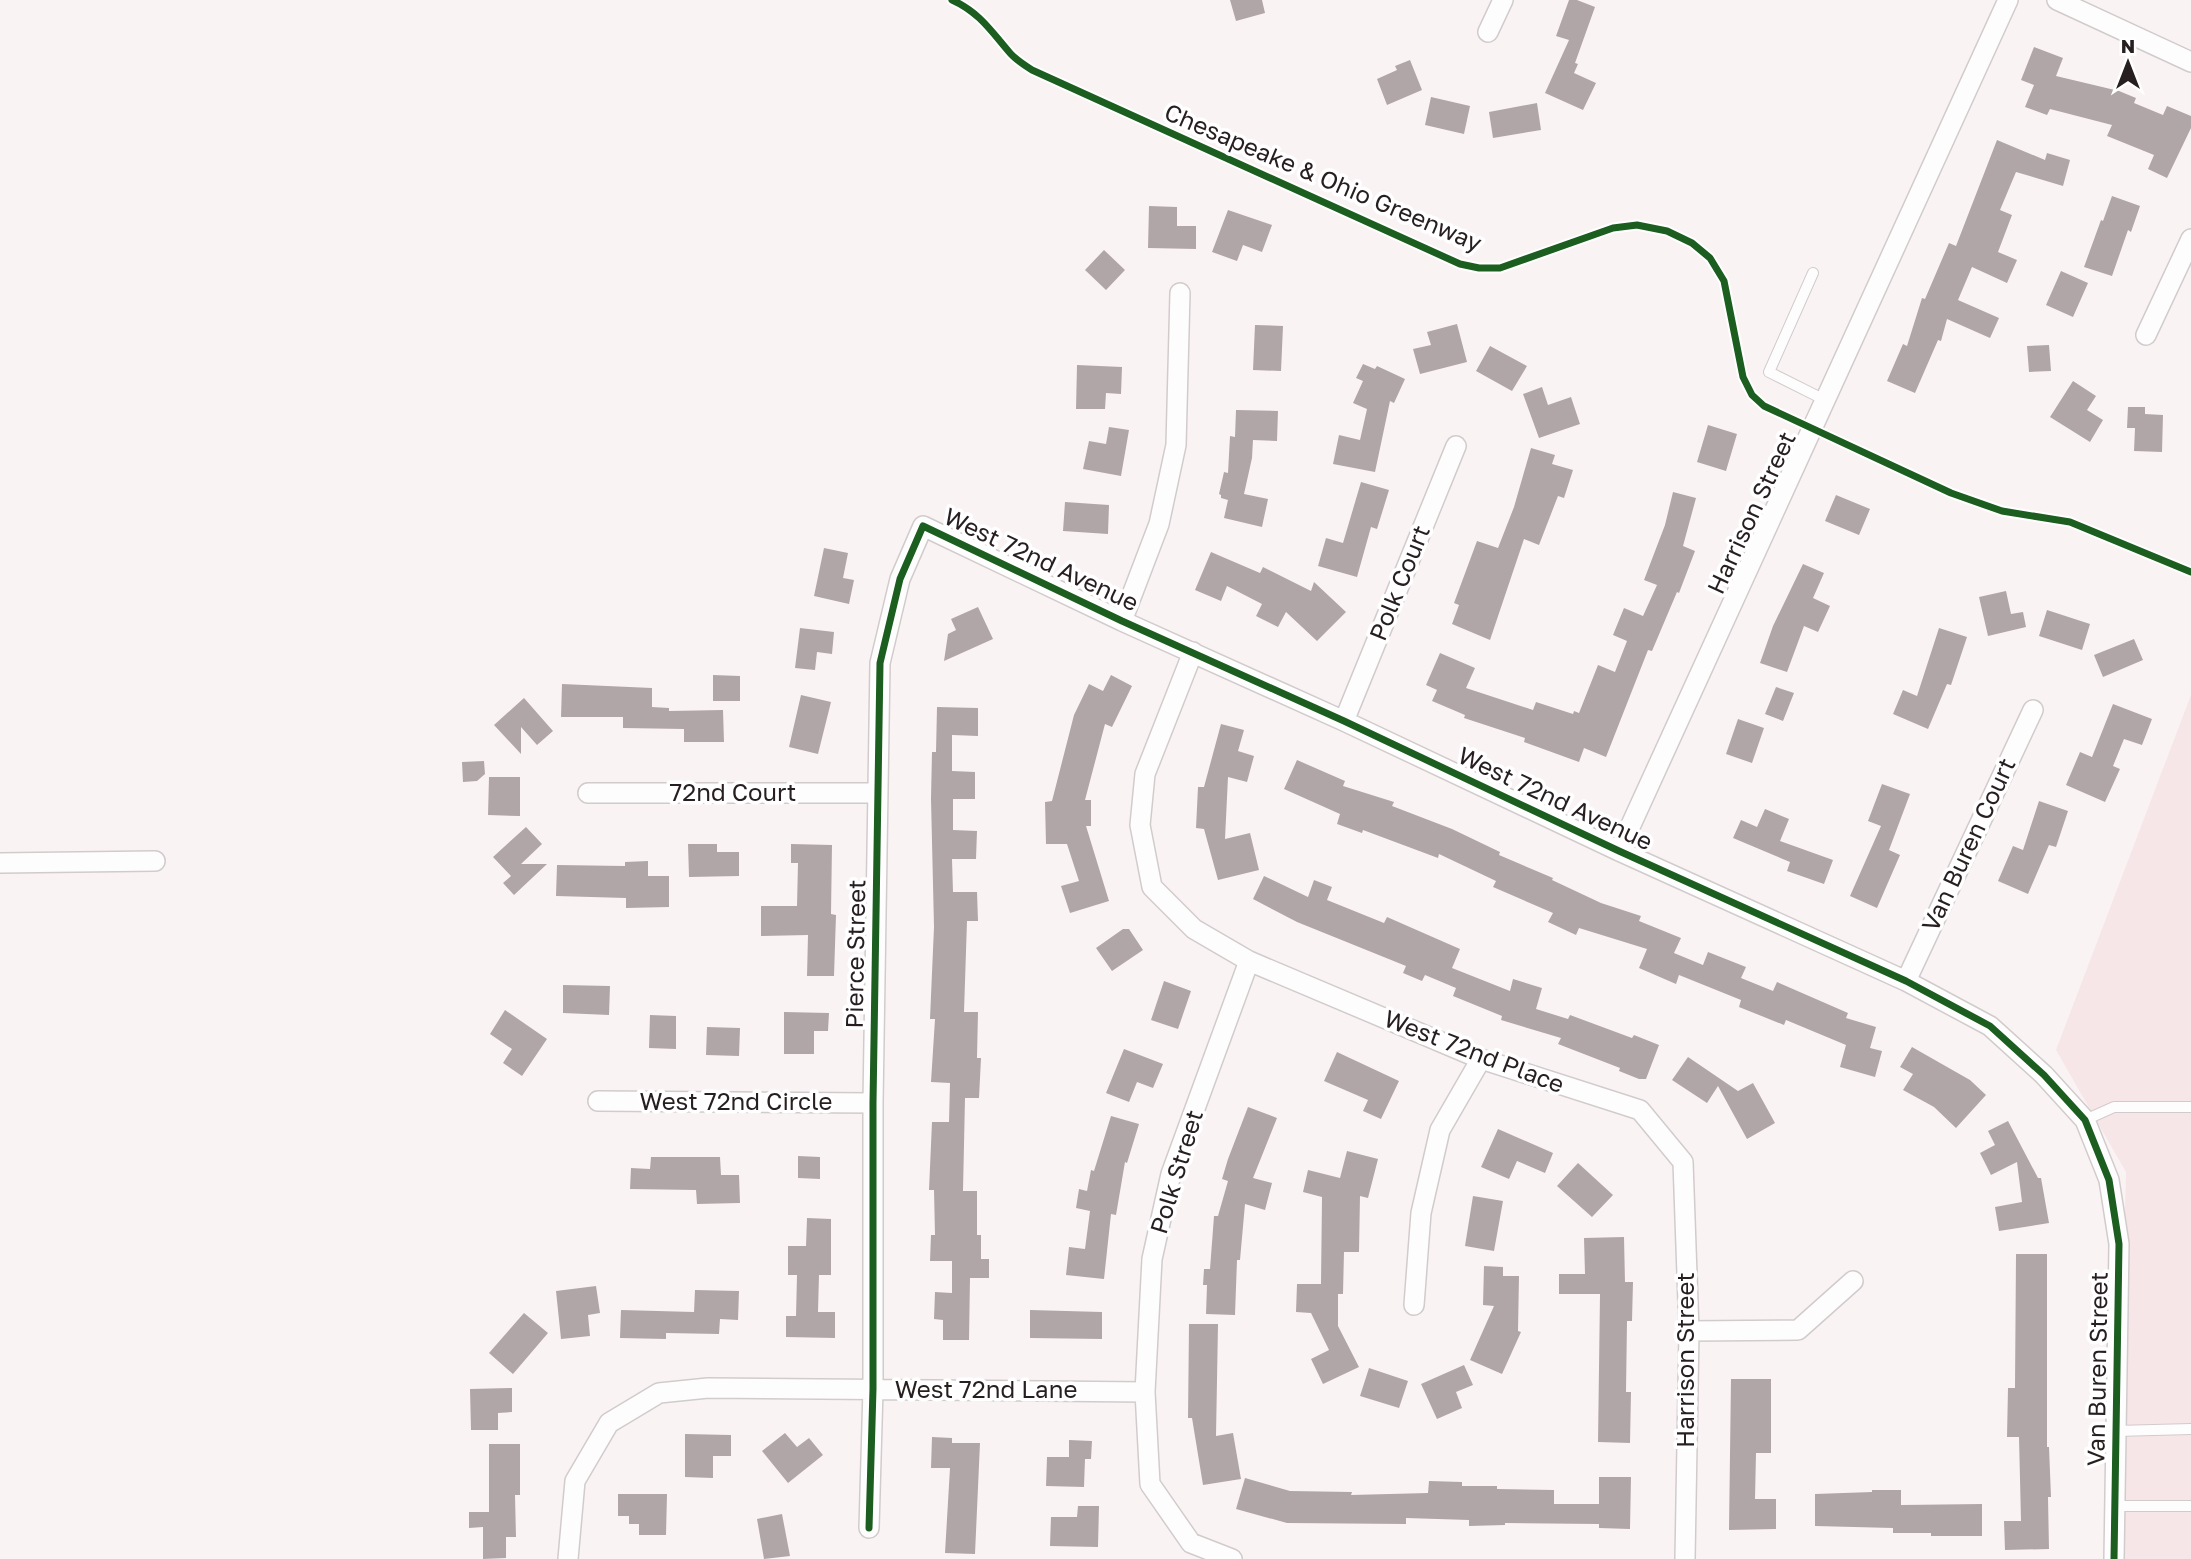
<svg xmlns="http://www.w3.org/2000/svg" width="2191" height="1559" viewBox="0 0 2191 1559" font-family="'Golos Text',sans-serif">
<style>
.built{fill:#f7e6e8}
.building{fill:#b0a6a8}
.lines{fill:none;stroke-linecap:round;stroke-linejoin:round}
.service-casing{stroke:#d2cbcc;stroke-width:12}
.minor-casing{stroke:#d2cbcc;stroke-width:22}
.service{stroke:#fefdfd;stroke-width:10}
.minor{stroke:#fefdfd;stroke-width:19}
.cycleway-casing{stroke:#fff;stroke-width:11}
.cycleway{stroke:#1b5e20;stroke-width:7}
.labels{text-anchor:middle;stroke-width:7;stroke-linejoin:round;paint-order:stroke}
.street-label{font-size:24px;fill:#261e1f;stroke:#fff}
</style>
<rect width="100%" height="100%" fill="#faf3f4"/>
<!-- built -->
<path class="built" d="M2191 695V1559H2116L2126 1172 2056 1050Z"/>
<!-- building -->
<path class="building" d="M1230 0H1262L1265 13 1236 21Z
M1569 0H1577L1595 7 1575 63 1578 64 1574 73 1596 83 1583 110 1545 93 1569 40 1556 36Z
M2034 47 2063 58 2056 76 2119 91 2136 98 2134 103 2163 115 2167 106 2191 116V128L2167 178 2148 169 2154 155 2107 136 2112 125 2050 109 2047 115 2025 107 2034 85 2021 80Z
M1410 60 1422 90 1387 105 1377 79 1397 70 1395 66Z
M1431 97 1470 106 1464 134 1425 125Z
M1537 103 1541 130 1493 138 1489 112Z
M1997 140 2045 160 2047 153 2070 160 2063 186 2016 172 2000 210 2012 215 1998 252 2017 260 2007 283 1972 267 1958 300 1999 318 1990 338 1947 319 1941 341 1938 340 1915 393 1887 381 1903 344 1907 346 1922 298 1925 299 1949 243 1956 246Z
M2112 196 2140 206 2131 232 2128 230 2112 276 2084 267 2101 220 2103 221Z
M1149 206 1177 207V226H1196V249L1148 248Z
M1228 210 1272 225 1262 252 1243 245 1237 261 1212 252Z
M1104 250 1125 270 1106 290 1085 270Z
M2061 271 2088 283 2073 317 2046 305Z
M1457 324 1467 362 1420 374 1413 349 1431 345 1427 332Z
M1255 325 1283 326 1281 371 1253 370Z
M2049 345 2051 371 2029 372 2027 346Z
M1490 346 1527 366 1512 391 1476 371Z
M1363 364 1375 369 1377 366 1405 379 1394 403 1390 401 1375 472 1333 464 1339 435 1360 440 1367 409 1353 403 1363 381 1356 378Z
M1077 365 1122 367 1121 394 1106 393 1105 409H1076Z
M2073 381 2096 396 2087 410 2103 420 2090 442 2050 417Z
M1542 387 1548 405 1571 397 1580 424 1539 438 1523 394Z
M2128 407H2145V414L2163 415 2162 452 2134 451 2135 428H2127Z
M1236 410 1278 411 1277 441 1253 440 1252 458 1244 494 1268 499 1262 527 1224 518 1228 500 1221 498V495L1219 494 1224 472 1228 473 1230 436 1235 437Z
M1708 425 1737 434 1726 471 1697 462Z
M1109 427 1129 430 1121 476 1083 469 1089 441 1106 444Z
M1531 448 1555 455 1552 464 1573 470 1564 498 1558 496 1539 545 1524 539 1490 640 1452 624 1459 605 1454 603 1477 541 1498 548 1514 507Z
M1361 482 1389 490 1377 529 1371 527 1357 577 1318 566 1326 538 1343 543Z
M1673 492 1696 498 1683 546 1695 551 1679 593 1677 592 1652 651 1648 650 1606 757 1584 748 1579 762 1524 742 1525 738 1464 718 1465 715 1432 701 1437 690 1426 685 1440 653 1475 668 1466 688 1533 710 1536 702 1573 714 1574 711 1579 713 1598 665 1615 672 1627 641 1613 635 1624 608 1643 616 1657 585 1644 580 1665 525Z
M1836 495 1870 509 1859 535 1825 521Z
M1065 502 1109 505 1108 534 1063 531Z
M824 548 848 553 843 578 854 580 849 604 814 596Z
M1211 552 1260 573 1263 567 1311 591 1314 582 1346 612 1317 641 1286 612 1278 627 1256 616 1262 604 1227 586 1221 601 1195 590Z
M1803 564 1824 573 1813 598 1830 606 1818 632 1804 626 1787 672 1760 663 1773 626Z
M2006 591 2011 614 2023 612 2026 627 1988 636 1979 597Z
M978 607 993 639 944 661 948 634 956 630 951 619Z
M2047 610 2090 624 2082 650 2039 636Z
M800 628 834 632 832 654 817 652 815 670 795 668Z
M1939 628 1967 637 1951 685 1947 684 1928 729 1893 714 1903 690 1917 696Z
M2134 639 2143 660 2103 677 2094 655Z
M713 675 740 676V701H713Z
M1111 675 1132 686 1112 727 1105 724 1085 800H1091V826H1086L1109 901 1070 913 1061 886 1079 881 1067 844H1046L1045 802 1052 801 1074 715 1089 684 1103 691Z
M562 684 652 688V707L669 708V711L723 710 724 742H684V729L623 728V717H561Z
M1776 687 1794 693 1783 721 1765 714Z
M801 695 831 702 818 754 789 747Z
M524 698 553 731 537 745 521 727V754L494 725Z
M2113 704 2152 719 2142 745 2124 739 2113 766 2120 769 2105 802 2066 785 2080 752 2092 757Z
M937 707 978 708V736L952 735V771L975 772V799H953V830L977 831 976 859H952L953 892H977L978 921H967L964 1012H978L977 1058H981L979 1098H965L963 1191H977V1235H981V1259H989V1278H970L969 1340H943V1320L934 1319 935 1292 952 1293V1261H930L931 1235H935L934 1190H929L932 1122H949L950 1083 931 1082 935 1019H930L934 927 931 799 932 752H936Z
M1738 719 1764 728 1752 763 1726 754Z
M1221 724 1244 730 1238 751 1254 756 1247 782 1228 777 1225 839 1250 833 1259 870 1218 880 1204 829 1196 828 1198 787H1204Z
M1297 760 1345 781 1343 786 1394 802 1392 806 1452 829 1500 852 1499 855 1553 878 1552 880 1601 903 1641 916 1639 921 1681 938 1674 953 1703 965 1708 952 1746 967 1741 978 1773 991 1777 982 1848 1013 1846 1018 1876 1027 1870 1048 1882 1051 1875 1077 1840 1067 1846 1045 1786 1020 1784 1025 1739 1007 1741 1000 1679 975 1676 984 1639 968 1647 949 1579 928 1576 935 1548 922 1553 913 1493 887 1496 881 1439 854 1438 858 1363 830 1362 833 1337 824 1340 814 1284 789Z
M484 761 485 774 477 781 463 782 462 762Z
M489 777H520V816L488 815Z
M1882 784 1910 794 1889 850 1900 855 1877 908 1850 896 1881 826 1868 821Z
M2039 801 2068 811 2056 847 2049 845 2028 894 1998 881 2013 846 2023 850Z
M1765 809 1789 819 1780 841 1833 860 1824 884 1787 871 1790 862 1733 838 1741 820 1757 827Z
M526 827 542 844 521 864H547L514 895 503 883 511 876 493 857Z
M688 844H717V852H739V876L689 877Z
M791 844 832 845 831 914 836 915 834 976H807L808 935 761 936V906H797L798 863H791Z
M648 861V876H669V907L626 908V898L556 896 557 865 625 866V862Z
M1264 876 1308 897 1314 880 1332 887 1327 900 1384 923 1387 917 1460 949 1452 968 1510 991 1513 979 1542 988 1536 1009 1568 1019 1570 1015 1632 1038 1634 1035 1659 1045 1646 1079H1639L1619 1071 1620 1068 1558 1044 1561 1038 1501 1020 1502 1016 1453 996 1456 988 1425 975 1422 981 1403 973 1406 966 1297 922 1253 899Z
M1123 929H1129L1143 950 1112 971 1096 948Z
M1164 981 1191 991 1178 1029 1151 1020Z
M563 985 610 986 609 1015 563 1013Z
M505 1010 547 1039 522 1076 503 1063 512 1049 490 1034Z
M784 1012 829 1013 828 1031H814V1054H784Z
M650 1015 676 1016V1049L649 1048Z
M707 1027 740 1028 739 1056 706 1055Z
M1912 1047 1970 1080 1986 1095 1956 1128 1934 1107 1903 1090 1913 1074 1900 1067Z
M1124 1049 1163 1064 1153 1088 1137 1082 1129 1102 1106 1093Z
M1337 1052 1399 1081 1381 1119 1363 1111 1368 1100 1324 1081Z
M1688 1057 1738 1091 1753 1083 1775 1123 1747 1139 1718 1086 1707 1103 1672 1080Z
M1248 1107 1277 1118 1253 1178 1272 1183 1265 1210 1245 1204 1240 1260H1237L1235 1315 1206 1314 1207 1285H1203L1204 1269H1210L1214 1216H1218L1228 1181 1222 1179 1228 1159Z
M1111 1116 1139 1124 1127 1163 1125 1162 1116 1215 1111 1214 1104 1279 1066 1275 1069 1247 1085 1249 1090 1211 1076 1208 1079 1189 1087 1191 1091 1170 1094 1171Z
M2008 1121 2038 1178H2041L2049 1223 1999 1231 1995 1207 2022 1202 2017 1162 1991 1175 1980 1153 1995 1145 1988 1131Z
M1498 1129 1553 1153 1545 1173 1517 1161 1509 1179 1481 1167Z
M1347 1151 1378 1159 1368 1198 1360 1196 1359 1252H1344L1343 1294H1338V1326L1359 1367 1323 1384 1311 1359 1329 1350 1311 1313 1296 1312 1297 1284H1321L1322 1197 1303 1192 1308 1170 1340 1178Z
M798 1156 820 1157V1179L798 1178Z
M651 1157H720L721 1175H739L740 1203 697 1204 696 1190 630 1189 631 1168 650 1169Z
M1578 1163 1613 1195 1592 1217 1557 1186Z
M1473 1196 1503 1201 1494 1251 1465 1246Z
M807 1218 831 1219V1275H819L818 1312H835V1338L786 1337V1316H796L797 1275H788V1246H806Z
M1624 1237 1625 1282H1633L1632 1321H1627L1626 1392H1631L1630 1443 1598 1442 1600 1294H1559V1274H1585L1584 1238Z
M2016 1254H2047V1447H2049L2051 1497H2048L2049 1549 2005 1550 2004 1521H2021L2019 1437H2007L2008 1388H2015Z
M1484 1266 1503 1267V1276H1519L1518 1331 1521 1332 1502 1374 1470 1360 1494 1306 1483 1305Z
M596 1286 600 1313 588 1315 590 1336 561 1339 556 1291Z
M695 1290 739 1291 738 1320 720 1319 719 1334 666 1333V1339L620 1338 621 1310 694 1312Z
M1030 1310 1102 1312V1339L1030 1338Z
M524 1313 548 1333 513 1374 489 1353Z
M1189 1324H1218L1216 1436 1233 1433 1241 1479 1203 1485 1192 1418H1188Z
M1464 1365 1473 1385 1456 1392 1462 1408 1437 1419 1421 1384Z
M1369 1368 1408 1381 1399 1408 1360 1396Z
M1731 1379H1771V1453H1756L1755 1499H1776V1529L1729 1530Z
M512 1388V1412L498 1413V1430H471L470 1389Z
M785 1433 797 1447 809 1438 823 1455 788 1483 762 1451Z
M685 1434 731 1435V1456H713V1478L685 1477Z
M932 1437 952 1438V1443H980L975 1554 945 1553 950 1468H931Z
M1069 1440 1092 1441 1091 1459H1085L1084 1487 1046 1486 1047 1457H1069Z
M489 1444H520V1495H515L516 1537H506V1558L483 1559V1527L469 1528V1512H489Z
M1599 1477H1631L1630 1529 1599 1528V1524L1505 1523V1525L1469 1526V1520L1406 1518V1524L1287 1523 1236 1509 1245 1478 1290 1491 1352 1492 1351 1495 1428 1493 1429 1481 1462 1482V1486H1497V1489L1554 1490V1504H1599Z
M1872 1490H1901V1505L1982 1504V1536H1931V1533H1893V1528L1815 1526V1494L1872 1492Z
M618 1494H667L666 1535H639V1524H629V1516H618Z
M1078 1506H1099L1098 1547 1050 1546 1051 1517H1077Z
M782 1514 790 1556 764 1559 757 1519Z"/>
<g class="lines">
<defs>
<path id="service" d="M1813 273 1769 372 1825 400
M2085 1120 2114 1107H2191
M2116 1431 2191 1429
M2115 1506H2191"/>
<path id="minor" d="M2057 0 2191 62
M1488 32 1503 0
M2146 335 2191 239
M1122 621 1159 524 1176 445 1180 293
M1193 652 1145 774 1140 825 1152 887 1194 929 1249 961 1481 1059 1640 1110 1683 1162 1689 1331 1685 1559
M1344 721 1456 446
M588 793H878
M1619 851 2008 0
M0 863 155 861
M1906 981 2033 710
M598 1101 873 1103
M1414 1305 1421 1213 1440 1130 1481 1059
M1689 1331 1798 1330 1853 1281
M869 1528 873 1389V1103L880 663 900 579 923 526 1122 621 1344 721 1619 851 1906 981 1990 1026 2044 1075 2085 1120 2109 1180 2119 1244 2114 1559
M568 1559 575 1481 609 1423 659 1393 708 1388 1145 1392
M1232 1559 1191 1543 1150 1484 1145 1392 1152 1259 1171 1174 1249 961"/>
</defs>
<!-- service casing -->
<use href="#service" class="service-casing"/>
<!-- minor casing -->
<use href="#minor" class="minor-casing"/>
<!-- service -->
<use href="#service" class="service"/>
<!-- minor -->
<use href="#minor" class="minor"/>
<defs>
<path id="cycleway" d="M952 0C979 12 991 31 1010 53 1016 60 1024 65 1032 70L1460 264 1479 268H1500L1613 228 1637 225 1667 231 1692 243 1710 258 1724 281 1743 377 1752 395 1764 406 1951 493 2002 511 2070 522 2191 572
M869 1528 873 1389V1103L880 663 900 579 923 526 1122 621 1344 721 1619 851 1906 981 1990 1026 2044 1075 2085 1120 2109 1180 2119 1244 2114 1559"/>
</defs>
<!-- cycleway casing -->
<use href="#cycleway" class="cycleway-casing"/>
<!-- cycleway -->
<use href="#cycleway" class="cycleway"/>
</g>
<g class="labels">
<!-- street labels -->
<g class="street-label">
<text transform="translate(1323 178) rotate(23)" y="8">Chesapeake &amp; Ohio Greenway</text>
<text transform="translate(1752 513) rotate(-65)" y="8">Harrison Street</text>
<text transform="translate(1041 560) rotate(25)" y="8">West 72nd Avenue</text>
<text transform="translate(1400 583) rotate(-68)" y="8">Polk Court</text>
<text x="733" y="801">72nd Court</text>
<text transform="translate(1555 799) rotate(25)" y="8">West 72nd Avenue</text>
<text transform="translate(1969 845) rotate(-65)" y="8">Van Buren Court</text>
<text transform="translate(856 954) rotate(-89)" y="8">Pierce Street</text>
<text transform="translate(1474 1052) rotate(21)" y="8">West 72nd Place</text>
<text x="736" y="1110">West 72nd Circle</text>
<text transform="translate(1177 1172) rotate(-73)" y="8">Polk Street</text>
<text transform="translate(1686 1360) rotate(-90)" y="8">Harrison Street</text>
<text transform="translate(2098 1369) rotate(-89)" y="8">Van Buren Street</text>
<text x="986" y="1398">West 72nd Lane</text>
</g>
</g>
<!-- north arrow -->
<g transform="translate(2128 63)" stroke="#ffffff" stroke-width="5" paint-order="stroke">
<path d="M0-5L12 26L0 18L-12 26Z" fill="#261e1f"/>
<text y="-10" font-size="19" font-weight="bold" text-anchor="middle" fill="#261e1f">N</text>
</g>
</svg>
